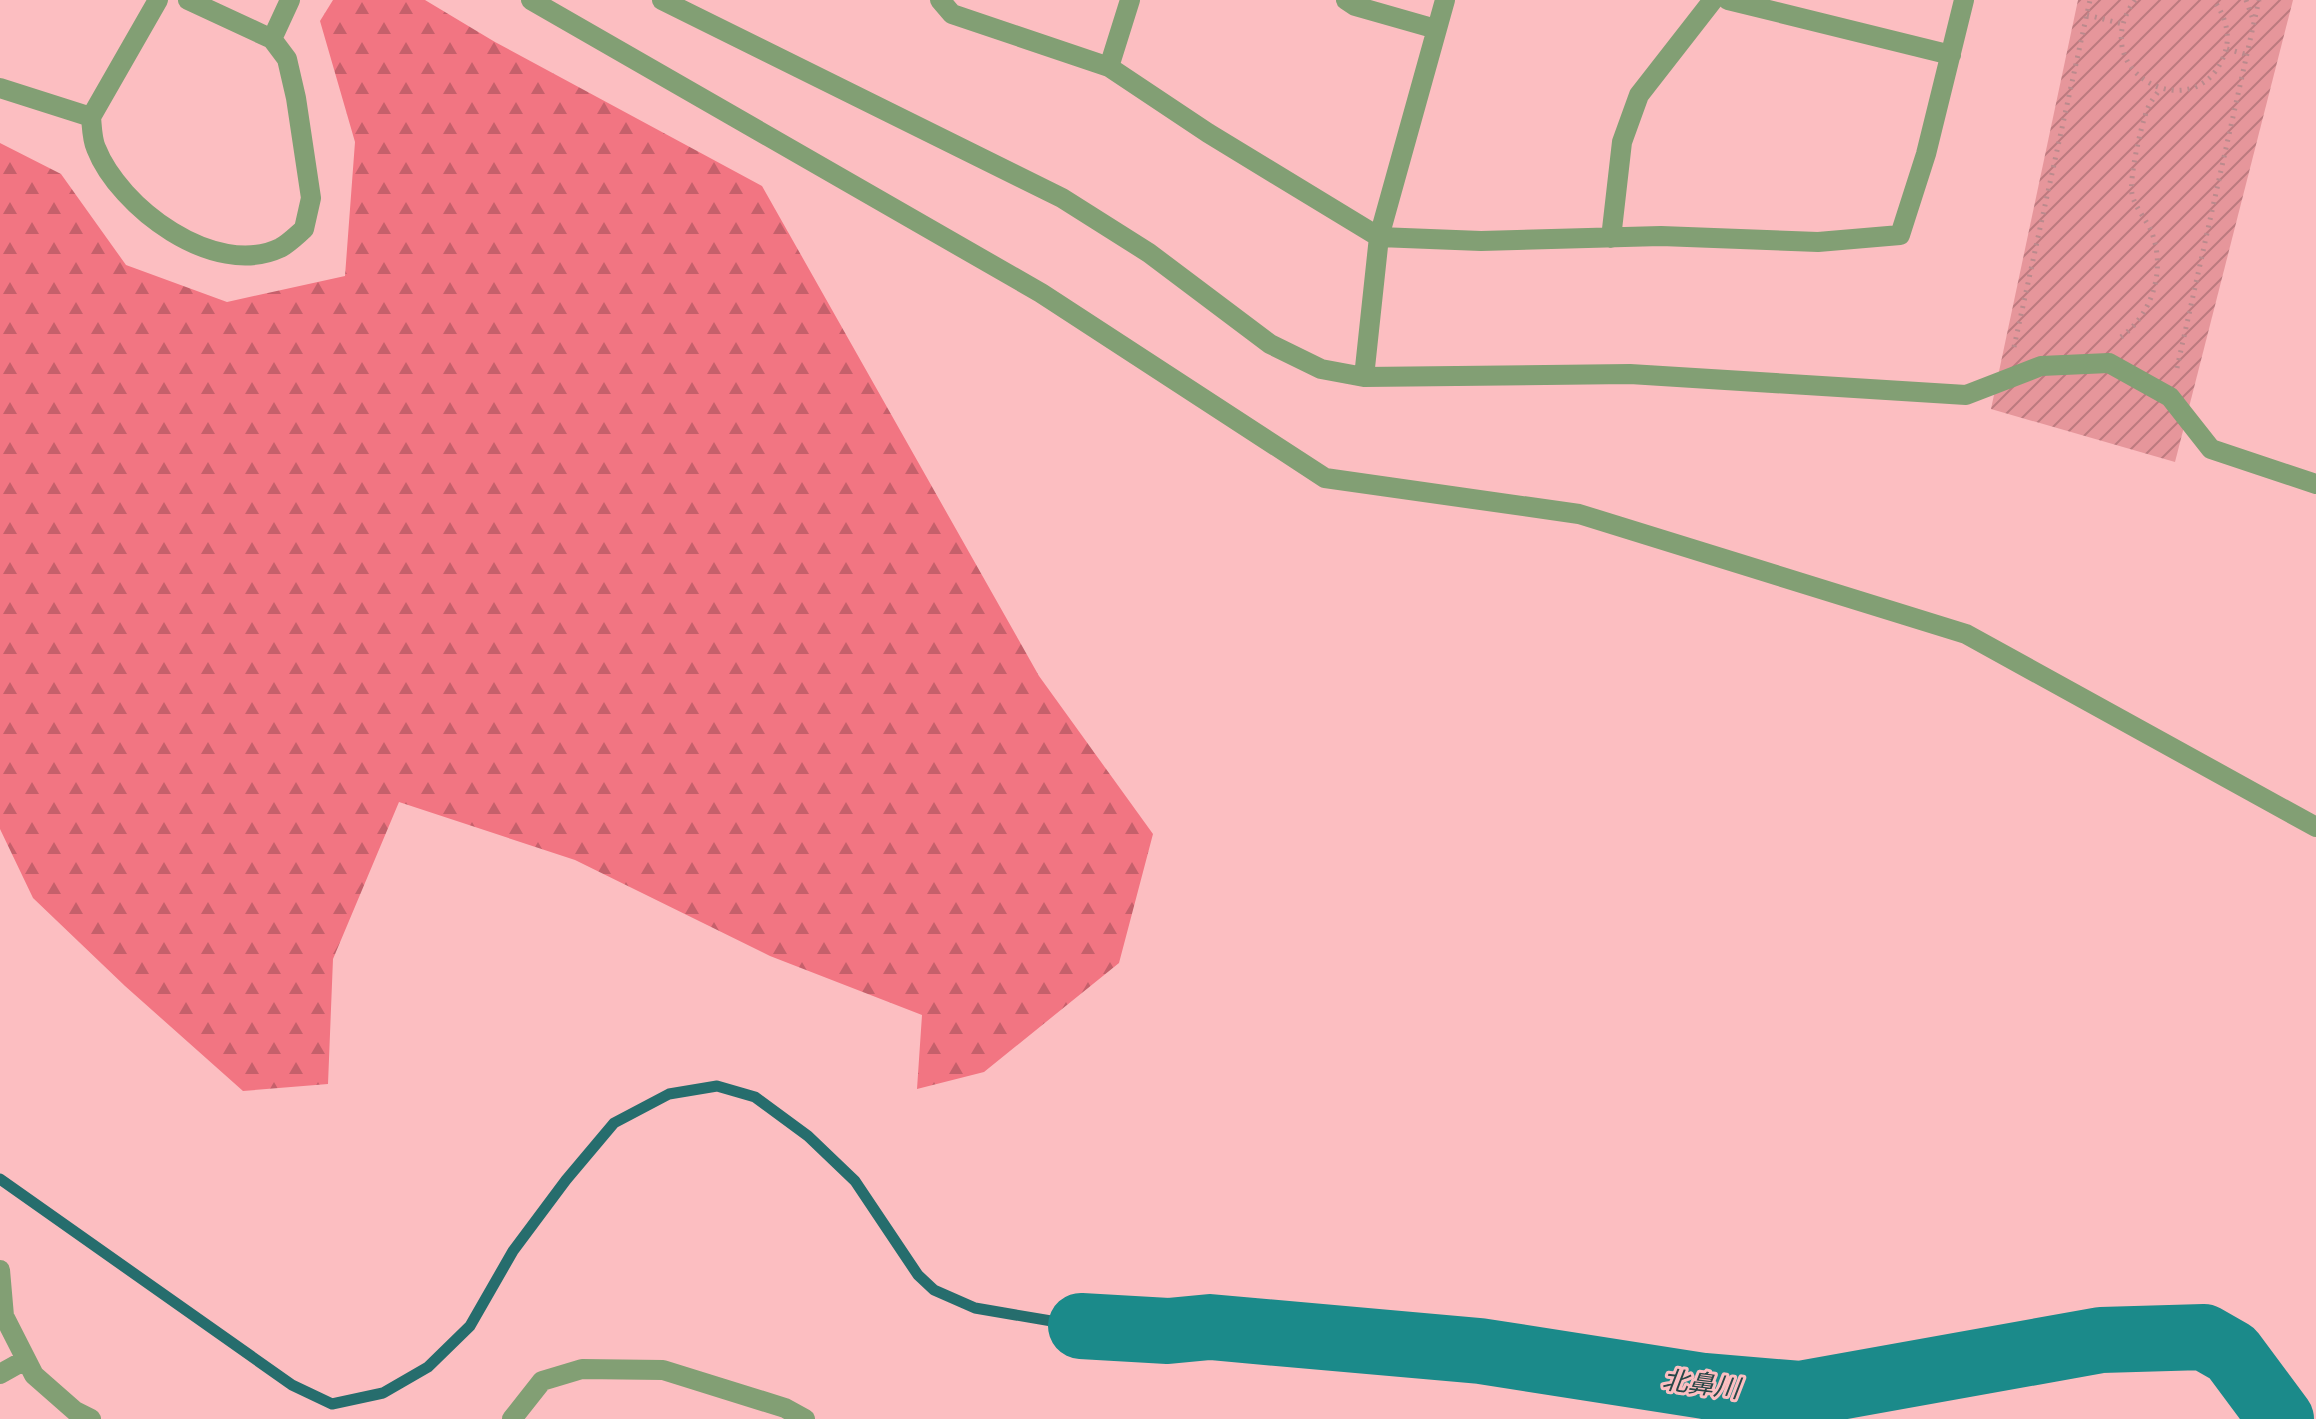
<svg xmlns="http://www.w3.org/2000/svg" width="2316" height="1419" viewBox="0 0 2316 1419" font-family="Montserrat,'Noto Sans JP',sans-serif">
<style>
.forest{fill:url(#forest-firs)}
.garden{fill:url(#garden-furrows)}
.lines{fill:none;stroke-linecap:round;stroke-linejoin:round}
.stream{stroke:#266d6d;stroke-width:11}
.river{stroke:#1b8a8a;stroke-width:66}
.path{stroke:#bb8a8d;stroke-width:5;stroke-dasharray:2 6;stroke-linecap:butt}
.street{stroke:#829f74;stroke-width:20}
.labels{text-anchor:middle;stroke-width:6;stroke-linejoin:round;paint-order:stroke}
.water-label{font-size:26px;font-style:italic;fill:#284747;stroke:#fcbec1}
</style>
<defs>
<pattern id="forest-firs" width="22" height="20" patternUnits="userSpaceOnUse" patternTransform="scale(2)"><rect width="22" height="20" fill="#f27582"/><path d="M5 1l3.5 6h-7zM16 11l3.5 6h-7z" fill="#c5606b"/></pattern>
<pattern id="garden-furrows" width="10" height="10" patternUnits="userSpaceOnUse" patternTransform="scale(2)"><rect width="10" height="10" fill="#e6969b"/><path d="M-1 1l2-2M0 10L10 0M9 11l2-2" fill="none" stroke="#bc7a7f"/></pattern>
</defs>
<rect width="100%" height="100%" fill="#fcbec1"/>
<!-- forest -->
<path class="forest" d="M333 0H425L495 42 762 186 1039 676 1153 834 1119 963 984 1072 917 1089 922 1015 770 956 575 860 399 802 333 959 328 1084 243 1091 125 986 33 898 0 829V143L61 174 126 265 227 302 345 276 355 142 320 21Z"/>
<!-- garden -->
<path class="garden" d="M2078 0H2293L2175 462 1991 409Z"/>
<g class="lines">
<!-- stream -->
<path class="stream" d="M0 1179 292 1385 332 1404 383 1393 428 1367 470 1326 513 1251 566 1180 614 1123 669 1094 717 1086 755 1097 808 1136 855 1181 918 1275 934 1290 975 1308 1081 1326"/>
<!-- river -->
<path class="river" d="M1081 1326 1168 1331 1210 1327 1480 1351 1704 1386 1800 1394 2101 1340 2204 1337 2232 1353 2281 1419"/>
<!-- path -->
<path class="path" d="M2135 0C2083 71 2193 129 2223 58 2232 37 2226 18 2214 0
M2246 0 2254 22
M2087 15 2123 24
M2227 49 2248 55
M2121 337C2152 314 2166 271 2152 233 2147 220 2135 208 2132 194 2129 178 2141 126 2147 110 2150 102 2156 95 2160 89
M2014 347 2090 0
M2177 368 2259 0"/>
<!-- street -->
<path class="street" d="M531 0 1041 293 1325 478 1579 514 1966 634 2316 827
M662 0 1062 198 1149 253 1270 344 1321 369 1364 377 1379 237 1445 0
M940 0 952 14 1109 67 1208 133 1379 237 1481 241 1661 236 1818 242 1900 235 1926 154 1964 0
M1346 0 1355 6 1436 29
M1728 0 1951 55
M272 39 290 0
M1109 67 1130 0
M0 88 91 117C92 127 92 139 96 148 119 207 214 279 280 248 288 244 297 235 304 229L311 198 296 98 287 59 272 39 188 0
M91 117 158 0
M1611 238 1622 142 1639 95 1713 0
M1364 377 1630 374 1966 395 2041 366 2109 363 2170 397 2211 449 2316 484
M0 1270 4 1316 34 1375 75 1411 91 1419
M0 1374 25 1360
M512 1419 542 1381 582 1369 663 1370 785 1408 805 1419"/>
</g>
<g class="labels">
<!-- water labels -->
<g class="water-label">
<text transform="translate(1701 1384) rotate(7)" y="9">北鼻川</text>
</g>
</g>
</svg>
